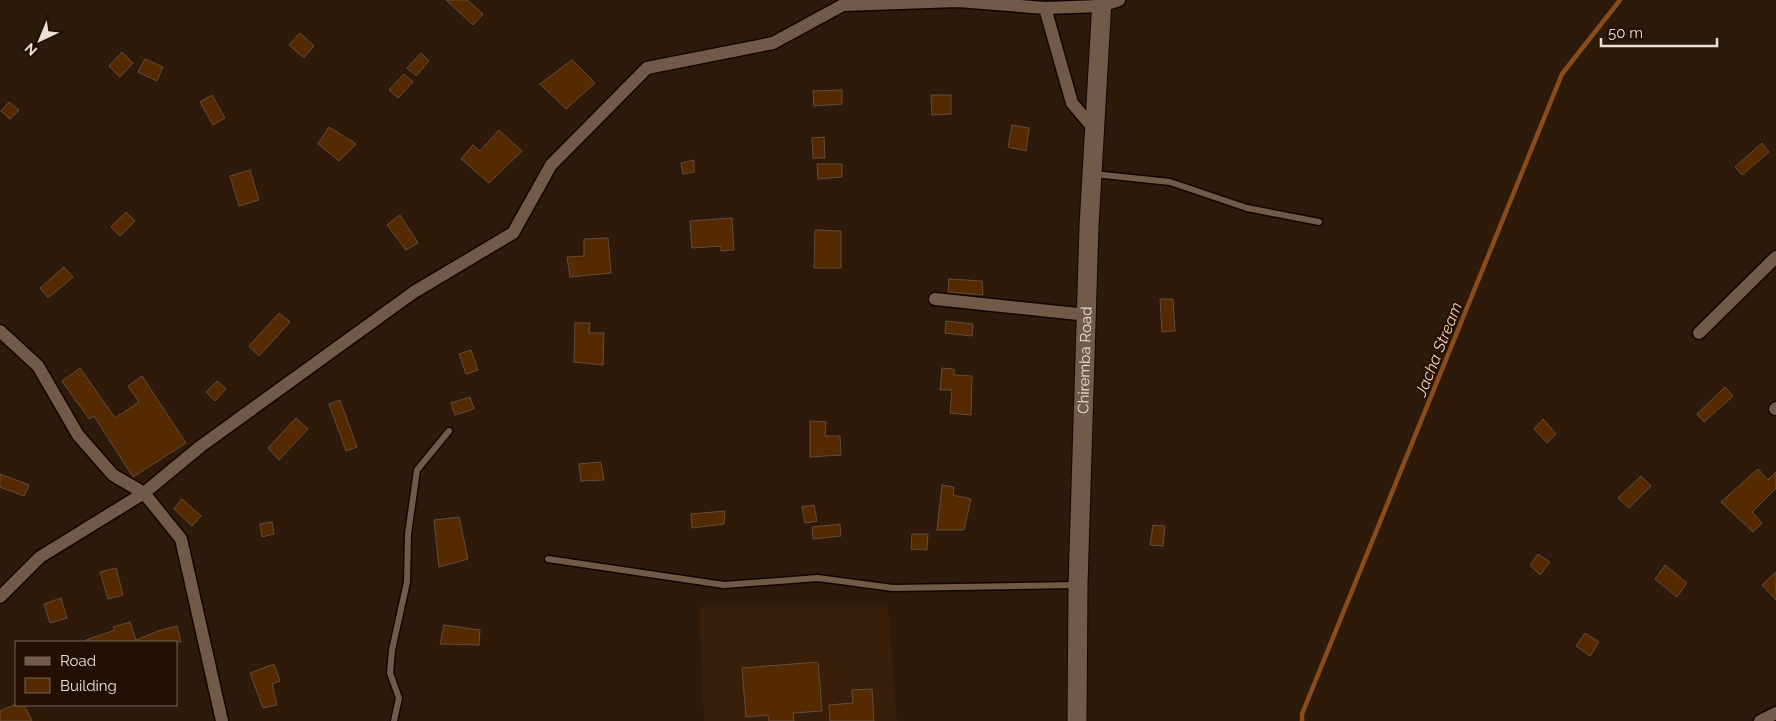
<svg xmlns="http://www.w3.org/2000/svg" width="1776" height="721" viewBox="0 0 1776 721" font-family="Raleway,sans-serif">
<style>
.built{fill:#391f0a}
.lines{fill:none;stroke-linecap:round;stroke-linejoin:round}
.stream{stroke:#884d1b;stroke-width:4.5}
.building{fill:#552a01;stroke:#644c3b}
.lane-casing{stroke:#150400;stroke-width:9}
.street-casing{stroke:#150400;stroke-width:15}
.secondary-casing{stroke:#150400;stroke-width:21}
.lane{stroke:#725948;stroke-width:6}
.street{stroke:#725948;stroke-width:12}
.secondary{stroke:#725948;stroke-width:19}
.labels{text-anchor:middle;stroke-width:4;stroke-linejoin:round;paint-order:stroke}
.street-label{font-size:15px;fill:#eddfd5;stroke:#241002}
.water-label{font-size:16px;font-style:italic;fill:#fbd7be;stroke:#241002}
</style>
<rect width="100%" height="100%" fill="#2e1a0a"/>
<!-- built -->
<path class="built" d="M699 607H888L897 721H704Z"/>
<g class="lines">
<!-- stream -->
<path class="stream" d="M1302 721V714L1562 74 1620 0"/>
</g>
<!-- building -->
<path class="building" d="M446 0H467L483 14 473 25Z
M300 33 314 46 304 58 289 45Z
M122 52 133 63 120 77 109 66Z
M421 53 429 61 416 76 407 68Z
M145 59 163 67 157 81 138 72Z
M572 60 595 83 566 109 540 84Z
M404 74 413 82 398 98 389 90Z
M842 90V104L814 106 813 91Z
M212 95 225 118 213 125 200 102Z
M931 95H951V114L932 115Z
M9 102 19 110 10 119 1 111Z
M1012 125 1029 128 1026 151 1008 147Z
M329 127 356 144 339 161 318 144Z
M499 130 522 151 489 183 461 159 473 145 480 151Z
M824 137 825 158H813L812 138Z
M1762 143 1769 152 1742 175 1735 167Z
M694 160V172L683 174 681 163Z
M817 164H842V177L818 179Z
M250 170 259 200 239 206 230 176Z
M126 212 135 221 120 236 111 227Z
M400 215 418 243 406 250 387 225Z
M732 218 734 250 721 251V246L692 248 690 221Z
M815 230 841 231V268H814Z
M608 238 611 273 570 277 567 257 584 256V239Z
M64 267 73 277 48 298 40 288Z
M949 279 982 281 983 295 948 292Z
M1160 299H1173L1175 331 1162 332Z
M279 313 290 322 259 356 249 346Z
M946 321 973 324 972 336 945 333Z
M575 323H590L589 333H604L603 365 574 362Z
M471 350 478 370 466 374 459 354Z
M80 368 115 418 139 402 128 386 142 376 186 443 133 477 94 416 89 419 62 381Z
M942 368 954 369V375L972 376 971 415 950 413 952 390H940Z
M217 381 226 389 215 401 206 392Z
M1725 387 1733 396 1704 422 1697 414Z
M470 397 474 409 455 415 451 403Z
M340 400 357 447 346 451 329 404Z
M296 418 308 429 279 460 268 448Z
M1543 419 1556 434 1547 443 1534 429Z
M810 421 826 422 825 436H840L841 455 810 457Z
M601 462 604 480 581 481 579 464Z
M1758 469 1768 480 1776 472V488L1752 512 1762 523 1753 532 1721 502Z
M0 474 29 485 24 496 0 487Z
M1641 476 1651 486 1629 508 1618 498Z
M942 485 954 487 953 495 971 499 964 530H937Z
M182 499 201 516 192 526 174 509Z
M814 505 817 521 805 523 802 507Z
M725 511 724 524 692 528 691 514Z
M459 517 468 559 439 567 434 520Z
M272 522 274 534 262 537 260 524Z
M840 524 841 536 813 539 812 527Z
M1153 525 1165 526 1163 546 1150 545Z
M912 534H928L927 550 911 549Z
M1538 554 1550 562 1540 575 1530 565Z
M1665 565 1687 583 1677 597 1655 579Z
M116 568 123 595 108 599 100 572Z
M1776 572V600L1762 585Z
M61 598 67 618 50 623 44 604Z
M130 622 136 640 158 631 177 626 181 642H86V640L115 630 113 627Z
M444 625 480 630 479 645 440 644Z
M1585 633 1599 642 1590 656 1576 646Z
M818 662 822 711 793 713 794 721H769L768 715 746 717 742 668Z
M274 664 280 681 272 684 277 705 263 708 250 673Z
M872 689 874 721H830L829 705 853 703 852 690Z
M14 705H24L32 721H0V711Z"/>
<g class="lines">
<defs>
<path id="lane" d="M1094 174 1170 182 1247 208 1319 222
M548 559 724 585 818 578 893 588 1076 585
M394 721 399 698 390 673 392 650 407 582 408 534 417 470 449 431"/>
<path id="street" d="M1045 8 1101 6 1119 0
M935 299 1088 315
M0 331 38 366 78 435 113 475 144 493 181 539 222 721
M1699 333 1776 257
M1775 409 1776 408
M0 597 40 557 144 493 201 446 414 292 513 233 551 165 647 68 773 43 843 5 958 1 1045 8 1072 103 1093 128
M1760 721 1776 713"/>
<g id="secondary">
<path id="s1" d="M1077 721 1078 585 1089 226 1102 0"/>
</g>
</defs>
<!-- lane casing -->
<use href="#lane" class="lane-casing"/>
<!-- street casing -->
<use href="#street" class="street-casing"/>
<!-- secondary casing -->
<use href="#secondary" class="secondary-casing"/>
<!-- lane -->
<use href="#lane" class="lane"/>
<!-- street -->
<use href="#street" class="street"/>
<!-- secondary -->
<use href="#secondary" class="secondary"/>
</g>
<g class="labels">
<!-- street labels -->
<g class="street-label">
<text dy="5" stroke="none"><textPath href="#s1" startOffset="361">Chiremba Road</textPath></text>
</g>
<!-- water labels -->
<g class="water-label">
<text transform="translate(1438 349) rotate(-68)" y="6">Jacha Stream</text>
</g>
</g>
<!-- legend -->
<rect x="15" y="641" width="162" height="65" fill="#241002" stroke="#746356"/>
<rect x="25" y="657" width="25" height="8" fill="#725948" stroke="#746356"/>
<text x="60" y="666" font-size="15" fill="#eddfd5">Road</text>
<rect x="25" y="678" width="25" height="15" fill="#552a01" stroke="#746356"/>
<text x="60" y="691" font-size="15" fill="#eddfd5">Building</text>
<!-- north arrow -->
<g transform="translate(40 40) rotate(224)" stroke="#241002" stroke-width="4" paint-order="stroke">
<path d="M0-4L9 19L0 12L-9 19Z" fill="#eddfd5"/>
<text y="-8" font-size="14" font-weight="bold" text-anchor="middle" fill="#eddfd5">N</text>
</g>
<!-- scale -->
<path d="M1601 38v8h116v-8" fill="none" stroke="#eddfd5" stroke-width="2.5"/>
<text x="1608" y="38" font-size="15" fill="#eddfd5" stroke="#241002" stroke-width="4" paint-order="stroke">50 m</text>
</svg>
